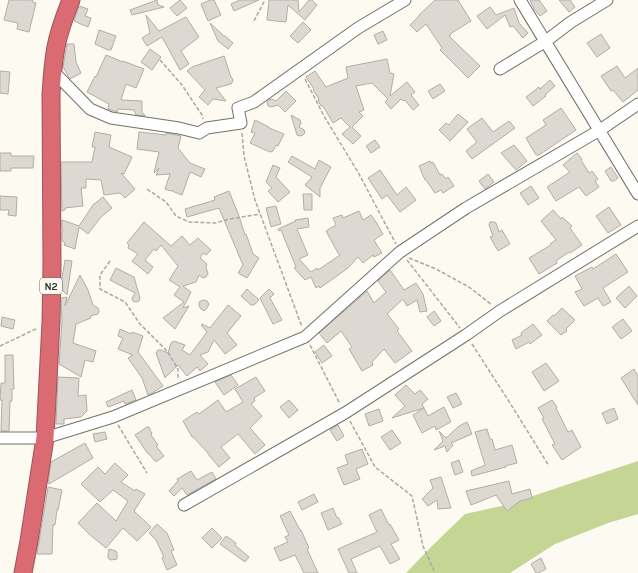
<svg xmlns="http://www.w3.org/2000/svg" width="638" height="573" viewBox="0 0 638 573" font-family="Karla,sans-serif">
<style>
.green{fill:#c5d594}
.building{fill:#ded8d2;stroke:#b2ada7}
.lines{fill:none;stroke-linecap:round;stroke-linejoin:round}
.minor-casing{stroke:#73726a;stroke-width:13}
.highway-casing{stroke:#9e5559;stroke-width:19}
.path{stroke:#a9a8a1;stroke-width:1.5;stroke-dasharray:4 2;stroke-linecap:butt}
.minor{stroke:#fff;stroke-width:11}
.highway{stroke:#db6b73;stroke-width:17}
.labels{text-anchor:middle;stroke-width:3;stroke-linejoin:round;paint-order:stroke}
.shield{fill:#fcfaf1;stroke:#6c6a66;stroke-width:1}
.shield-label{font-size:10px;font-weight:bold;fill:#2e2d2a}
</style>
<rect width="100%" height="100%" fill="#fcfaf1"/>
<!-- green -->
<path class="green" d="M638 461V514L608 523 555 544 510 573H406L432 546 465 514 506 505Z"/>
<!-- building -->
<path class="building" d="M9 0H33L32 2 36 3 29 32 17 29 18 23 4 20Z
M157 0 158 5 164 7 132 15 130 10Z
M180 0 187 8 177 16 170 8Z
M210 0H214L221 15 208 21 201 4Z
M240 0H259L234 11 231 4Z
M269 0H298L299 12 309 0H312L317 5 305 20 288 5 286 22 267 20Z
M435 0H458L471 21 450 34 451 35 449 36 480 66 468 78 440 50 442 48 426 24 417 32 410 25 419 16V15Z
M530 0H539L547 11 540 16 534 9Z
M559 0H570L575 7 569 12Z
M79 6 88 9 85 16 91 18 88 27 74 21Z
M490 7 496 15 514 8 519 23 528 33 523 38 513 26 510 27 505 15 487 29 477 16Z
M146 15 159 31 186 17 199 37 181 51 189 64 180 70 162 37 147 46 142 38 150 33Z
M303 22 311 30 298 43 290 36Z
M210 23 224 36H225L233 43 228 49 218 41Z
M99 30 116 36 111 50H108L95 44Z
M383 31 387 40 378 44 374 35Z
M601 34 610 48 597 57 587 43Z
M67 44H74L76 62 81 73 70 79 63 67Z
M150 49 161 57 152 70 141 62Z
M106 55 123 62V61L144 69 136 88 126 84 121 100 142 101V113L144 114 145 116 136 115 134 110 118 109 117 112 108 109 109 104 87 92 95 76 96 77Z
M224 56 231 77 232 78 233 81 231 84 216 88 226 101 213 99 208 105 199 97 205 90 187 71 192 67Z
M387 59 390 73 394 74 390 96 407 82 415 92 411 95 419 105 413 110 405 100 403 101 401 99 391 109 385 102 388 99 372 83 356 86 364 110 359 112 363 116 352 127 361 136 353 144 342 134 350 127 341 118 333 123 323 106H321L318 100 319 99 313 90 314 89 306 77 315 71 326 87 348 78 346 67Z
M617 66 625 78 638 68V90L623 102 613 90 611 91 601 76Z
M0 71 10 72 8 94 0 93Z
M550 80 555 86 545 95 546 96 533 106 526 97 539 87 540 89Z
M440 84 445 91 433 99 428 91Z
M286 91 296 101 285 112 278 105 271 107 268 106 267 103 268 100 272 99 276 101Z
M561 108 576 130 539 155H536L526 138 546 125 543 120Z
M458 114 468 122 450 141 439 130 446 123 449 125Z
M291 115 300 120 301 123 299 127 304 130 305 133 303 135 300 136 297 135Z
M482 118 493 132 509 121 515 128 472 159 466 151 477 142 467 129Z
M255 120 269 127V128L284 134 278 146 276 145 273 151 270 152 250 143 255 133 251 132Z
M95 132 111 135 109 147 132 157 124 174 121 173 135 189 125 198 120 193 104 195 101 180 86 179V188H81L83 206 65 208V210L62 211 61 162H92L95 147H92Z
M139 132 166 135V133L181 136 178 148 190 163 205 169 201 177 190 172 182 195 172 191V190L171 191 165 189 170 174 156 175 159 168 154 173 159 152 137 149Z
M375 140 380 147 371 153 366 146Z
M514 145 527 161 516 170 501 153Z
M0 153H11V156H34L33 168H11V171H0Z
M577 153 582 159 581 160 589 173 592 171 598 179 595 181 599 187 586 196 579 187 556 201 547 187 570 172 563 165Z
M292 156 315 169 319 160 331 167 320 188V197L305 185 312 177 288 162Z
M430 161 431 163 433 162 440 175 442 174 446 179 448 177 454 186 443 193 441 190 435 193 426 180H425L419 166Z
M273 165 280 168 276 177 290 192 278 202 268 191 272 188 266 182Z
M611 167 618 178 614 181H611L605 171Z
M380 170 397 195 406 187 416 200 400 212 387 195 382 199 368 178Z
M488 174 494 182 485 189 479 181Z
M531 186 539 198 528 205 520 193Z
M229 191 239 216 245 235 246 234 253 254 259 258 247 278 238 273 243 265 219 208 187 217 185 209 215 200 214 197Z
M303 194H312V210H304Z
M0 196 17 197 16 216 8 215 9 210H0Z
M103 197 112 208 101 217 88 234 79 227 75 249 64 245 65 243 62 241V232L63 230H62V220L79 226 93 205Z
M276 206 281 224 271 227 266 208Z
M609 207 621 225 608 233 596 216Z
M553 210 561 219 562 217 572 226 570 228 582 245 570 253 569 252 556 261 557 263 539 274 529 258 551 245 550 244 556 240 541 221Z
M359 211 363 220 371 215 376 222 383 234 374 240 382 253 374 257 373 255 363 263 358 257 348 268 320 288 319 286 316 288 311 277 305 280 294 268 296 267 281 230 279 231 278 229 296 221 295 220 308 218 309 227 297 229 308 255 299 259 311 272 317 268 318 270 340 255 338 253 326 231 336 225 333 218 342 215 343 218Z
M144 222 171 246 182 236 190 245 198 238 211 250 206 255 203 253 200 258 207 264 206 267 208 274 206 277 203 278 199 275 196 282 183 286 191 292 183 308 189 306 175 329 163 318 184 302 174 295 180 287 169 280 178 266 161 245 156 251 154 249 145 260 153 267 148 274 132 261 138 254 128 248 129 245 127 243Z
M490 222H494L496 223 499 232 502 230 510 244 498 251 490 237 493 236 489 225Z
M616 254 628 272 603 288 611 302 603 306 598 298 584 306 575 292 582 289 575 276 592 267 593 269Z
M65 260 72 261 67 295 62 290V278Z
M116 268 134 277 140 298 139 301 136 302 133 301 132 298 135 293 110 280Z
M390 270 404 290 416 283 423 294 427 311 420 312 417 300 407 306 403 299 387 314 399 329 397 331 412 351 395 363 384 349 372 362 373 365 362 371 349 349 352 347 341 331 327 343 319 333 367 291 374 303 386 292 378 281Z
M80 275 88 290 93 305 98 308 99 311 98 314 90 316 91 318 76 324 73 343 96 351 93 362 85 360 81 377 59 364 62 322 61 298 67 297 65 306Z
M629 286 637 296 625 308 616 298Z
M247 289 259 300 254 305H251L241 296Z
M269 289 274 294 270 298 282 320 273 324 260 298Z
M203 300 207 301 209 304 207 308 204 311 201 309 199 306V302Z
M228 305 241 316 227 333 237 345 225 354 214 340 208 352 200 355 208 364 200 371 197 367 187 376 178 365 165 378 156 353 158 350H161L168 353 171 343 174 341 185 345 182 350 190 355 207 332 201 325 202 324 210 328Z
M562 308 575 320 566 329 567 331 561 335 547 321 553 315 554 316Z
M434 311 441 321 434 326 427 317Z
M2 317 15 320 13 329 1 326Z
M623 319 632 331 621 339 612 327Z
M533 324 542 335 530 344 529 342 516 349 512 340 522 335 521 333Z
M120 329 131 334 132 332 143 336 138 352 163 386 154 392 148 395 142 378 128 358 133 355 118 349 123 338 118 336Z
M324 345 332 356 322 363 315 352Z
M5 355H13L14 389H12V401H10L9 431H1L2 400H0L1 383H5Z
M546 363 559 381 544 391 532 372Z
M634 369 638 376V405L621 378Z
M231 375 238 385 224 395 215 382Z
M58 377 79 378 78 396 86 395 87 411 81 417 64 419V424H56Z
M256 377 265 391 254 398 255 401 251 404 262 416 250 428 265 445 255 454 238 434 221 447 230 458 219 467 208 454V453L193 437H192L183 421 197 412 199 414 218 400 226 412 243 402 235 389Z
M406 385 415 394 420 390 428 399 422 404 424 408 392 418 405 406 395 395Z
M132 390 136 400 125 404 124 401 108 407 106 402Z
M456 393 462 404 453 408 447 397Z
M289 400 298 410 289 418 280 407Z
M552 400 557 407 556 408 568 432 572 430 581 447 562 460 552 445 555 444 542 419 544 418 538 408Z
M444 407 451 422 436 430 435 426 422 433 413 415 424 408 428 416Z
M614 408 618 419 607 424 602 413Z
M379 409 383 421 369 426 365 414Z
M467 422 472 434 451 443 453 445 447 452 445 446 434 450 443 441 439 431 446 438 459 426Z
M338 425 344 436 337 441 330 430Z
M147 427H149L152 434 151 435 158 445 156 446 164 456 156 462 149 454H148L135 435Z
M487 429 490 439H492L495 450 512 445 517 463 505 466 506 467 472 476 471 471 485 465 475 432Z
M392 430 401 443 390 450 381 437Z
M105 432 107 439 95 442 93 434Z
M85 443 93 458 49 484 48 483 51 462Z
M362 449 368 464 356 469 360 479 344 485 337 468 348 464 345 455Z
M459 460 463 472 455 475 451 463Z
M115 463 128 475 121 482 135 491 136 489 145 494 134 511 151 527 137 541 123 528 106 548 89 534 78 523 97 503 116 521 128 501 113 490 100 502 81 484 98 467 105 474Z
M191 471 197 480 212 472 216 479 187 495 182 488 174 496 169 491 178 481 177 479Z
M441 477 451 508 438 509 437 500 428 506 422 499 433 488 430 480Z
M509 481 512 494 530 489 532 498 520 501 507 511 496 495 471 505 466 491Z
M48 487 62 490 58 510H57L55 525H53L52 554H37Z
M314 494 318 502 302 510 298 502Z
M333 508 337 518 338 517 342 524 328 530 321 513Z
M381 509 389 525 390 524 399 540 391 544 400 559 390 564 380 546 351 559 357 573H349L338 549 377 532 369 515Z
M290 511 300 530H301L309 548 307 549 318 573H304L295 555 280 561 274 548 288 542 285 537 289 535 280 516Z
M157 524 167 533 174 550 171 551 177 565 167 570 162 558 164 557 156 540 149 533Z
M212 528 222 538 212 548 202 538Z
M226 536 236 543 235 545 249 557 245 562 220 544Z
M109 549 116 551 117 553V559L111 560 108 558V555Z
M541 558 546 569 538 573H536L531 564Z"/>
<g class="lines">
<defs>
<path id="minor" d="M520 0 638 194
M500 69 546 41 571 22 607 0
M52 70 90 109 111 118 179 128 199 133 207 128 241 123 238 108 254 102 358 28 405 0
M0 438H45L113 417 305 337 400 252 466 208 600 130 638 104
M184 505 345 413 466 335 500 311 638 226"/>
<path id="highway" d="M23 573 29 541 45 438 51 322 52 264 51 94C52 78 53 63 56 47 59 31 65 15 71 0"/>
</defs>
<!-- minor casing -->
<use href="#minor" class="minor-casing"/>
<!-- highway casing -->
<use href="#highway" class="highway-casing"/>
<!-- path -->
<path class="path" d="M254 21 265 0
M160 60 182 85 202 115 203 119
M305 79 324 116 359 174 396 244
M242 133 244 156 255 200 302 327
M147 189 166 202 176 216 189 222 215 223 230 219 260 214
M409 258 436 269 469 287 492 305
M407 260 460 328
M110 261 100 275V289L125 302 140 324 167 351 178 369V380
M472 344 510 403 549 466
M310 345 340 404
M0 346 38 328
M350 421 375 467 412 496 423 546 435 573
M118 425 147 473"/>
<!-- minor -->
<use href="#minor" class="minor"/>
<!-- highway -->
<use href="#highway" class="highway"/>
</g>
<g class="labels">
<!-- shield labels -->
<rect class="shield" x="40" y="278" width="22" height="16" rx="3"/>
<g class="shield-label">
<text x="51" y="290">N2</text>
</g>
</g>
</svg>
